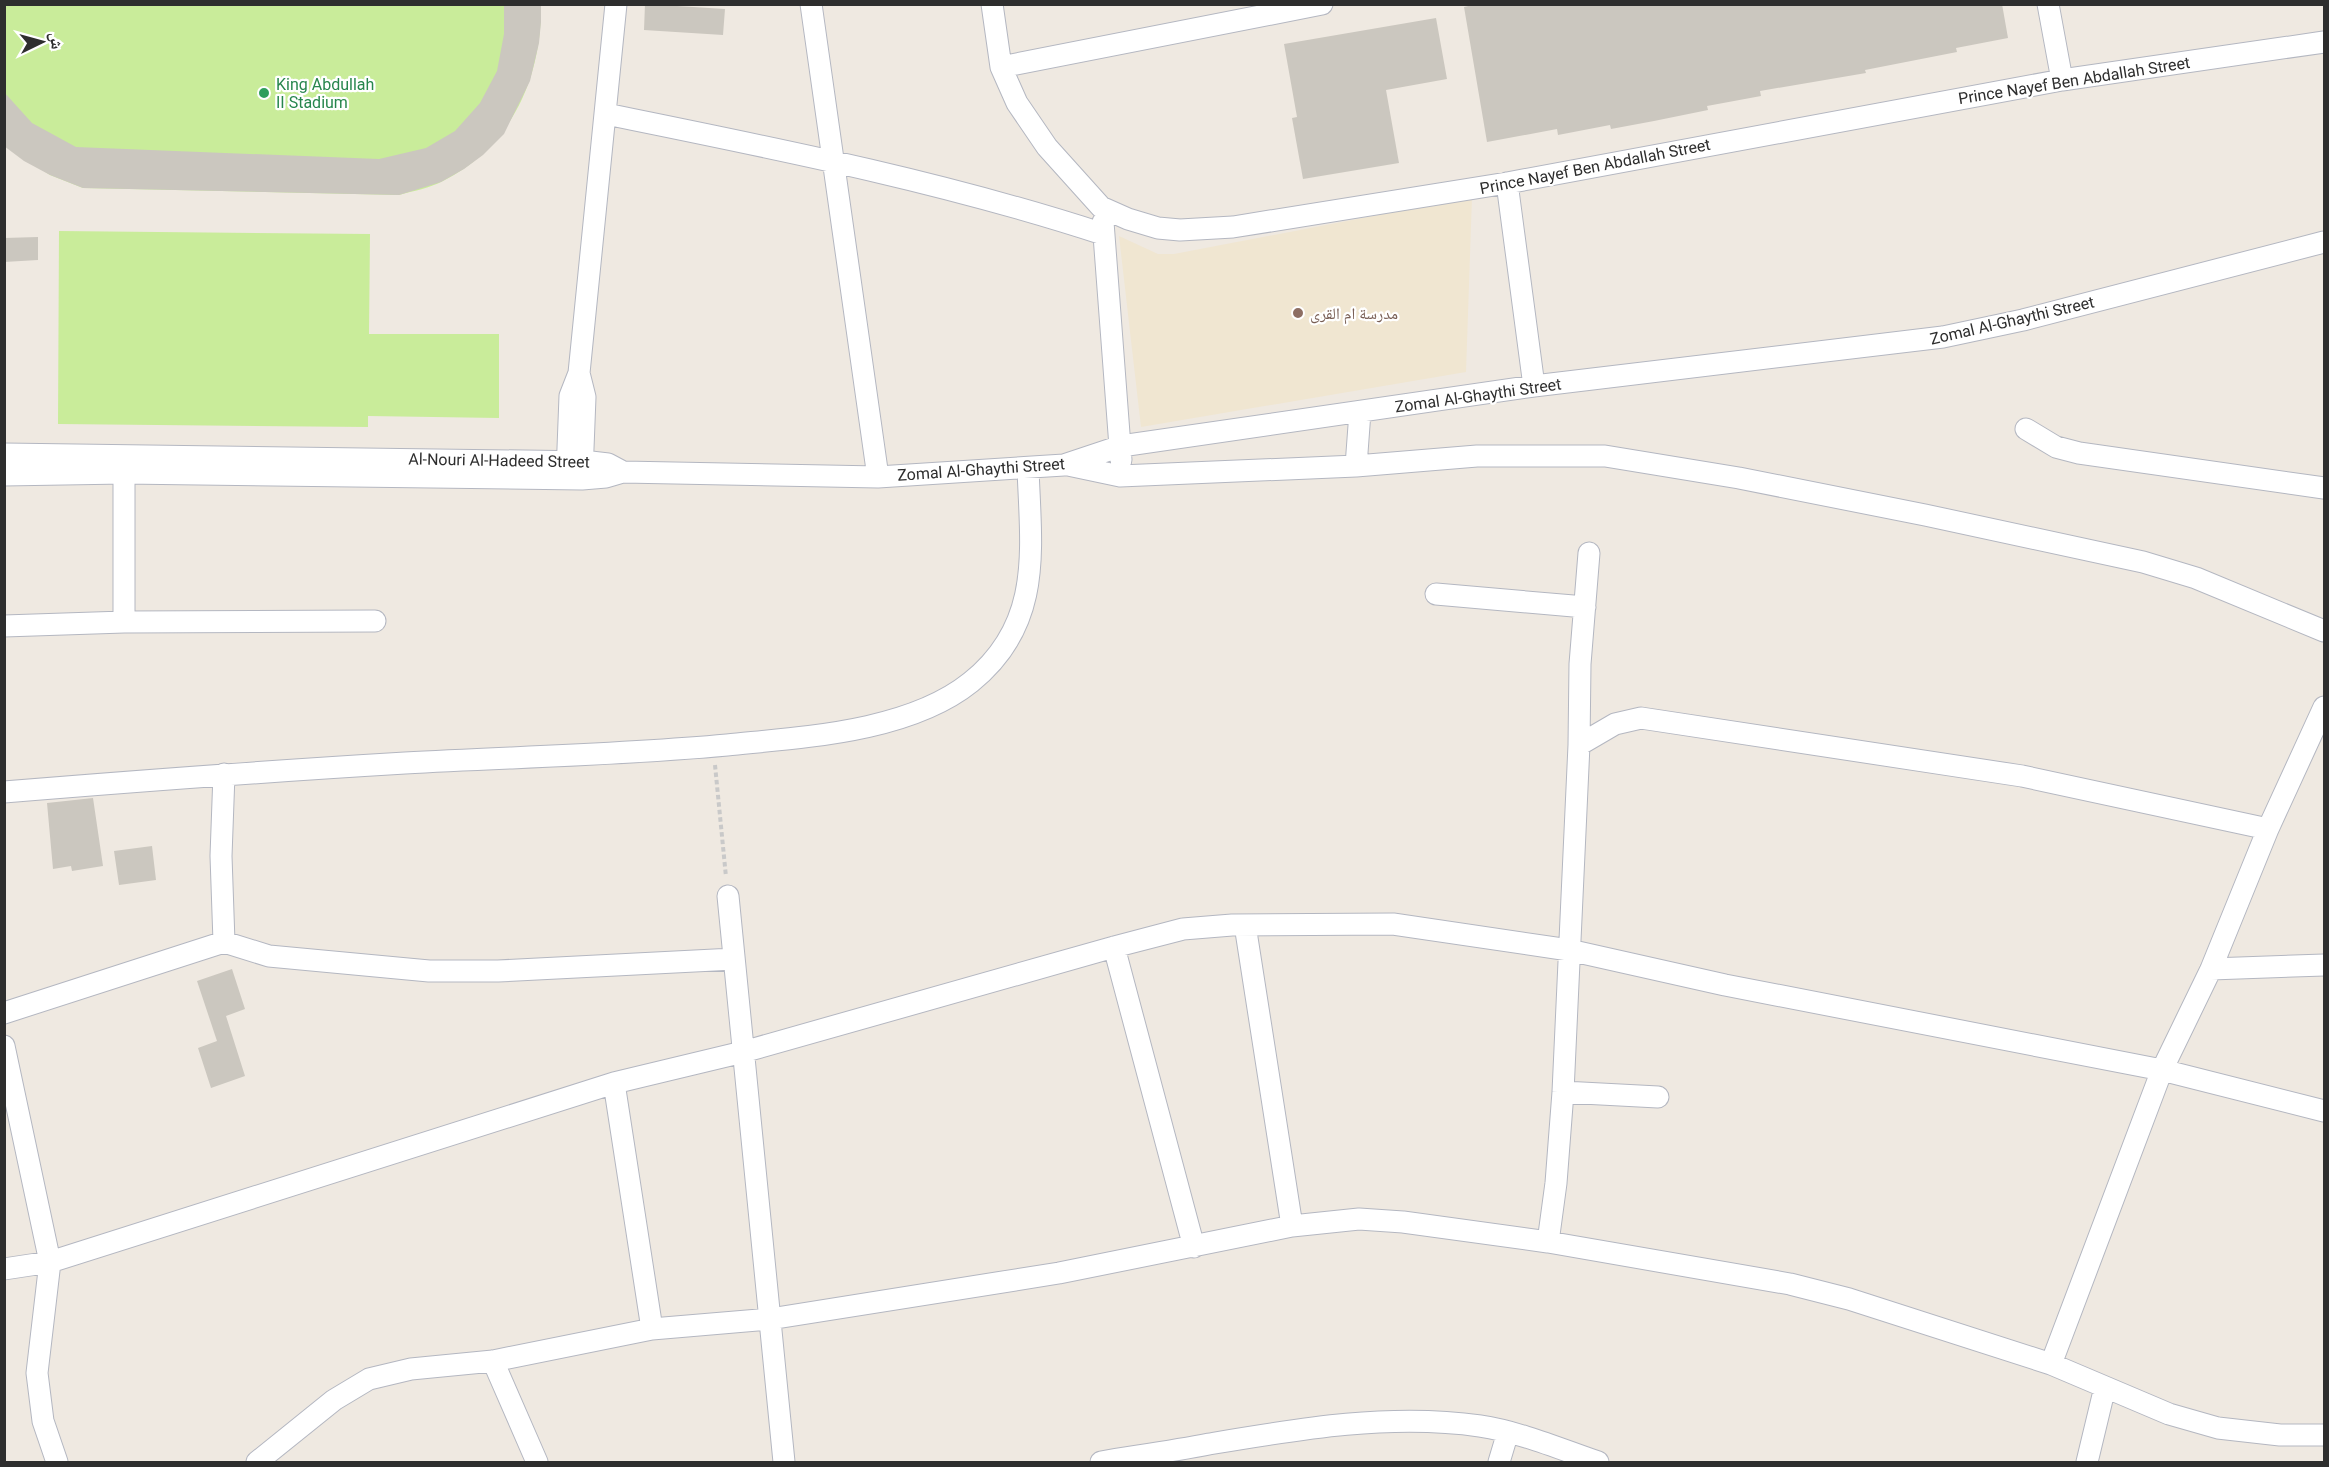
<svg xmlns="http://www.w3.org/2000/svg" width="2329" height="1467" viewBox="0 0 2329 1467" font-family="Roboto,'Noto Naskh Arabic',sans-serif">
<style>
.education{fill:#f0e6d1}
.pitch{fill:#c9ec9a}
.building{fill:#cbc7bf}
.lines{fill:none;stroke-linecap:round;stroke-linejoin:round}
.minor-casing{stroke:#b4b7c1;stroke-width:23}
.path{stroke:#c9c9c9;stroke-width:4;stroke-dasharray:4.5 3;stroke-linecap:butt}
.minor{stroke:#fff;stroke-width:21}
.leisure-dot{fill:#2e9e5b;stroke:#fff;stroke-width:2}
.education-dot{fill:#8d6e63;stroke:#fff;stroke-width:2}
.labels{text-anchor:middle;stroke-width:4.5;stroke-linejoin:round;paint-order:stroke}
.street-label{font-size:16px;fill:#2e2e2e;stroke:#fff}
.leisure-label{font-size:16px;fill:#27864d;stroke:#fff;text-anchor:start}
.education-label{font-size:16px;fill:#785e54;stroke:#fff;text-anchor:start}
</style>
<rect width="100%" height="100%" fill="#efe9e1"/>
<!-- education -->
<path class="education" d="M1472 197 1466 372 1141 427 1119 236 1158 254H1174Z"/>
<!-- pitch -->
<path class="pitch" d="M541 4C542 78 511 147 443 181 430 188 413 191 399 195L83 188 50 175 5 146 4 5Z
M59 231 370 234 369 334H499V418L368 416V427L58 424Z"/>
<!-- building -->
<path class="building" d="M504 4H541V22L539 43 530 81 504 134 483 155 464 169 441 182 399 195 83 188 50 175 24 161 4 146V92L32 123 76 147 379 159 426 148 455 131 480 103 497 71 504 34Z
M645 4 725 9 723 35 644 30Z
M1477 4H2002L2008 38 1956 48 1957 52 1865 70 1866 73 1760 91 1761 96 1707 106 1708 110 1654 121 1611 129 1610 125 1558 135 1557 129 1487 142 1464 7Z
M1436 18 1447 79 1386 90 1399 163 1303 179 1292 118 1297 117 1284 44Z
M38 237V260L4 262V238Z
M93 798 103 866 72 871 71 866 53 869 47 803Z
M152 846 156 880 119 885 114 851Z
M232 969 245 1009 226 1016 245 1076 211 1088 198 1048 217 1041 197 981Z"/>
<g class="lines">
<defs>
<path id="minor" d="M811 4 878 477
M992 4 1001 67 1017 103 1047 147 1101 207 1128 219 1158 228 1180 230 1233 227 1507 183 2062 80 2324 42
M2048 4 2062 80
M1001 67 1322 4
M606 114C773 148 941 181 1103 234
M1507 183 1534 386
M1103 222 1121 460
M579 373 585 397 582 474
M2026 429 2056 447 2079 453 2324 488
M4 454 591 462 608 464 623 472
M1068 465 1120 476 1356 466 1477 456H1605L1739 478 1925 515 2143 562 2196 578 2324 631
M1356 466 1360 412
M124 473V622
M567 474 570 396 579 373 616 4
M4 475 124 473 582 479 606 477 623 472 878 477 1064 465 1121 446 1534 386 1943 337 2023 320 2324 242
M1436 594 1585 607
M4 626 124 622 375 621
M1579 745 1580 664 1589 553
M224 774 221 856 224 942
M4 792C138 781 271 771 405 763 513 757 620 755 727 745 804 737 909 732 971 682 1043 624 1031 550 1028 469
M728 896 784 1462
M1245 925 1292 1226
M1114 947 1194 1247
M2211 969 2324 965
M4 1013 224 942 269 956 429 971H498L734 959
M4 1046 50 1262 37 1373 43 1421 57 1462
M614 1083 652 1329
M1563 1092 1658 1097
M1548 1242 1556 1183 1563 1092 1579 745 1615 724 1641 718 2022 776 2268 829
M4 1269 50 1262 614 1083 743 1052 1114 947 1183 929 1232 925 1393 924 1569 950 1725 985 2162 1070 2324 1111
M493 1361 537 1462
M2051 1364 2162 1070 2211 969 2268 829 2324 707
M257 1462 334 1400 369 1379 411 1369 493 1361 652 1329 770 1319 1059 1273 1292 1226 1359 1219 1403 1222 1548 1242 1790 1284 1849 1299 2051 1364 2169 1414 2218 1428 2280 1435H2324
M1101 1462C1137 1456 1173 1451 1209 1444 1298 1429 1390 1413 1480 1426 1520 1432 1560 1449 1598 1462
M1499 1462 1508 1432
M2087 1462 2105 1387"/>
</defs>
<!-- minor casing -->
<use href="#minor" class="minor-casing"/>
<!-- path -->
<path class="path" d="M715 765 726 877"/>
<!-- minor -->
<use href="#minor" class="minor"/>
</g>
<!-- markers -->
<circle class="leisure-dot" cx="264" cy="93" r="6"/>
<circle class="education-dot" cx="1298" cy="313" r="6"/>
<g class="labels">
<!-- street labels -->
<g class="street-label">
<text transform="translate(2074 80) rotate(-9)" y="6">Prince Nayef Ben Abdallah Street</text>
<text transform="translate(1595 166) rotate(-11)" y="6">Prince Nayef Ben Abdallah Street</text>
<text transform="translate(2012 320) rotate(-13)" y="6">Zomal Al-Ghaythi Street</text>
<text transform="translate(1478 395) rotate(-8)" y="6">Zomal Al-Ghaythi Street</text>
<text transform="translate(499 460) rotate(1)" y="6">Al-Nouri Al-Hadeed Street</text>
<text transform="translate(981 469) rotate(-4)" y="6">Zomal Al-Ghaythi Street</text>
</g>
<!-- leisure labels -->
<g class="leisure-label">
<text x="276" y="90">King Abdullah<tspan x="276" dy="18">II Stadium</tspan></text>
</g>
<!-- education labels -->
<g class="education-label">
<text x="1310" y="319">مدرسة ام القرى</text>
</g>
</g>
<!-- border -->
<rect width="2329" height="1467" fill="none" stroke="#2e2e2e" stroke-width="12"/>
<!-- north arrow -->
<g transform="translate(42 42) rotate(85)" stroke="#ffffff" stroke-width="4.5" paint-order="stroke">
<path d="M0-4.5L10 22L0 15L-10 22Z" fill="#2e2e2e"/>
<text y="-9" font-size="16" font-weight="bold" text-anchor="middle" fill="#2e2e2e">ش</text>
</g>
</svg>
